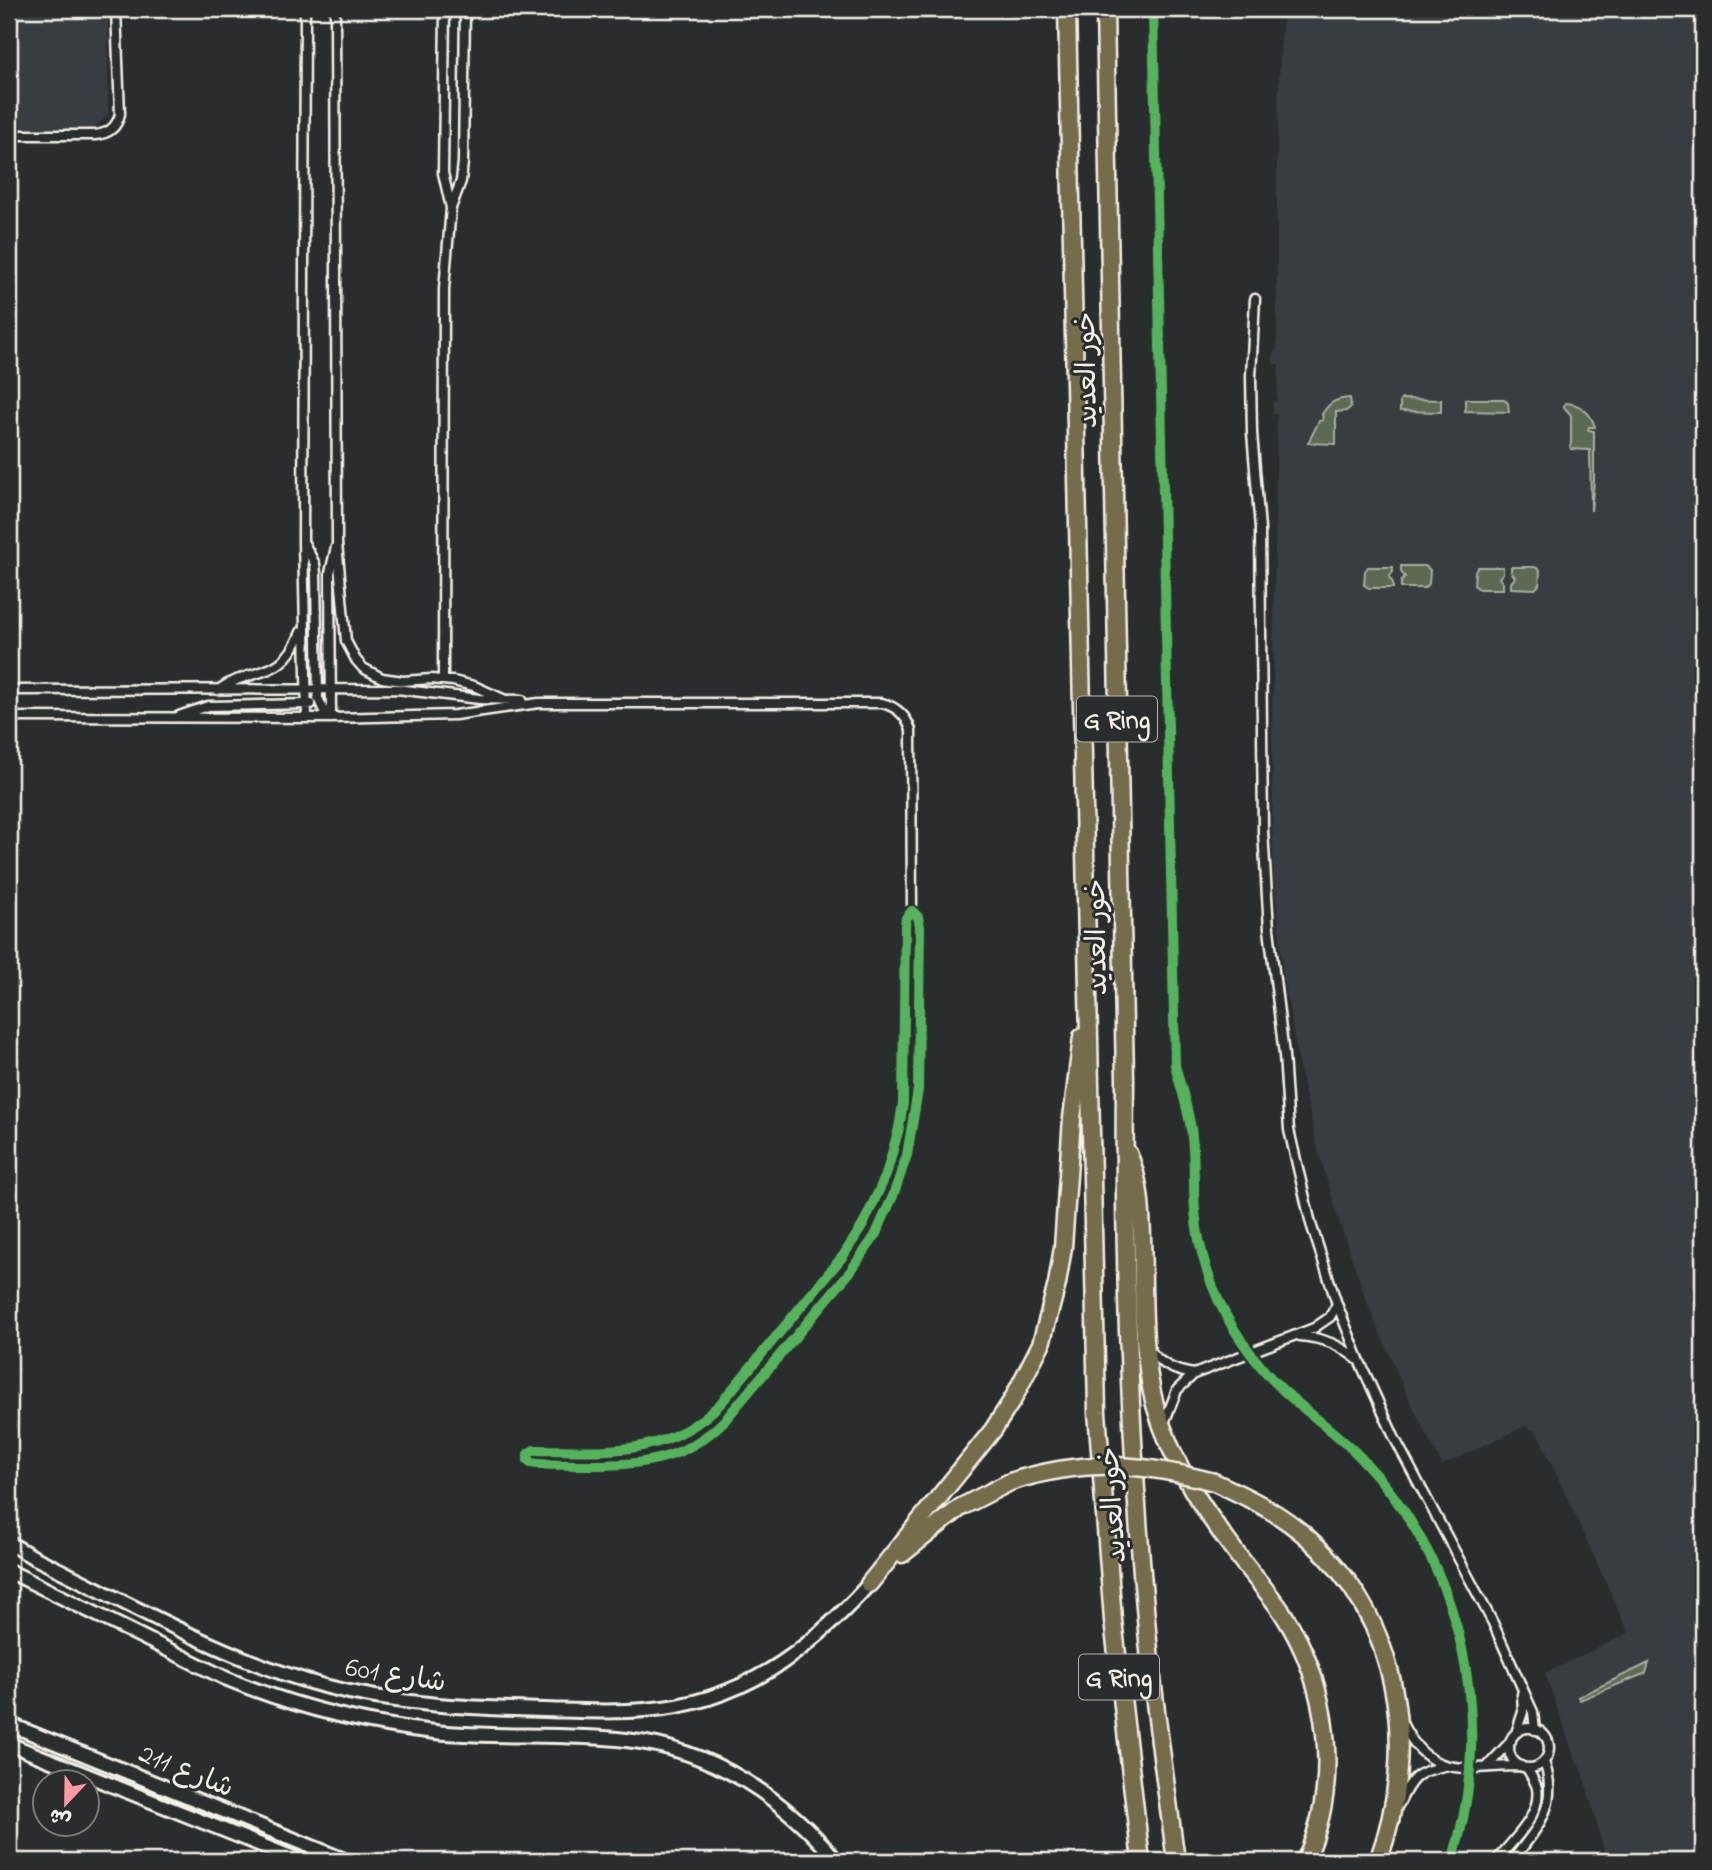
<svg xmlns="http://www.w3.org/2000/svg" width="1712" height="1870" viewBox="0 0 1712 1870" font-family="'Indie Flower','Playpen Sans Arabic',sans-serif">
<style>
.built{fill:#393d43}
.green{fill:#5c6a53;stroke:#a8ae9e;stroke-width:2}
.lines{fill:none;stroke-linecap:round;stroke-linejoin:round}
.street-casing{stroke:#f4f1e8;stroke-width:13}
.secondary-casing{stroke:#f4f1e8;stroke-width:18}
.highway-casing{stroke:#f4f1e8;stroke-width:21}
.street{stroke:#2a2d2e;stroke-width:8}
.secondary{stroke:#2a2d2e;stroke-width:12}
.highway{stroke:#746c4b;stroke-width:16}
.highway-bridge-casing{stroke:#f4f1e8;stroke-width:21;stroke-linecap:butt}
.highway-bridge{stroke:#746c4b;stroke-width:16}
.cycleway-casing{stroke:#2a2d2e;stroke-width:15}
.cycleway{stroke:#56b35d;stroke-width:10}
.labels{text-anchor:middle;stroke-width:6;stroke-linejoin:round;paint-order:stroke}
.shield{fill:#2a2d2e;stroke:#b7b6b0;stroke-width:2}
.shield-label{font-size:26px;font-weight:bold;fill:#f4f1e8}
.street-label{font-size:28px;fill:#f4f1e8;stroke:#2a2d2e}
</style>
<rect width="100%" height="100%" fill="#2a2d2e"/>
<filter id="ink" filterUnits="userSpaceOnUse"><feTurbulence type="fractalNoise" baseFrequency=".0143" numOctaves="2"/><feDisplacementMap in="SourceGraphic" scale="14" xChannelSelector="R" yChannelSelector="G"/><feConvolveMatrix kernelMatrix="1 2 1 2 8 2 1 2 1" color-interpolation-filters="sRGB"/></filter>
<g filter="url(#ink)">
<!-- built -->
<path class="built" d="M9 9H108V115L91 132 9 131Z
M1284 9H1703V1861H1607L1582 1770 1576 1761 1545 1673 1629 1633 1537 1432 1525 1426 1442 1465 1407 1395 1370 1310 1340 1224 1318 1150 1300 1071 1283 973 1273 867 1272 739 1277 414H1273V401H1277L1279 364H1273V352L1277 351V163L1280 53Z"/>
<!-- green -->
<path class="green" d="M1350 398 1351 407 1346 411 1336 412V444L1308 443 1319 421 1323 420 1322 414C1330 402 1335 399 1350 398Z
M1402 399 1441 400V412L1400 411V401Z
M1465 399H1504L1508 403 1509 412 1465 411Z
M1565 403C1580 403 1591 413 1595 427H1589L1588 430 1594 431V481L1591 511 1590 450 1571 449V415L1564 407Z
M1401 566H1425L1430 570 1429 584 1425 588H1401V582L1405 577 1401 572Z
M1368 567H1393V572L1389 577 1393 583V588H1369L1364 585 1365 571Z
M1478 567H1503V573L1499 578 1503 583V589H1479L1474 585 1475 571Z
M1511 567H1535L1540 570 1539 585 1535 589 1511 588V583L1515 577 1511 572Z
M1649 1663 1646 1673 1580 1700 1578 1697Z"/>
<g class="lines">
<defs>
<path id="street" d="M305 9 303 541 307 718
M335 9 337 543 346 641 356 660 363 668 382 678 403 681 431 679 453 681 474 686 503 699
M445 9 443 173 451 208
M9 135H95C109 134 117 127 120 114L116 9
M1255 299 1251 376 1252 433 1260 529 1263 831 1269 929 1284 1055 1289 1130 1311 1224 1337 1304 1360 1362 1395 1439 1493 1623 1533 1712 1535 1730
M304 543 315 564 316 574 318 698 324 711 331 718
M443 679 444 289 451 208 461 181 463 162 465 9
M9 690 397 689 479 699 522 700
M218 690C252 666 282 682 301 632
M179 716 208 706 311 704
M9 717 331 718 455 715 539 703H882C897 707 906 715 911 730L912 911
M331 718 330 573 336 547
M912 911 918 917 920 926 918 1090 907 1155 893 1196 875 1236 850 1272 725 1420C681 1464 638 1465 580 1465 564 1464 546 1466 531 1463L528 1461V1454L534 1450C606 1450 666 1459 721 1403L843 1256 863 1225 886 1175 899 1128 903 1103 905 926 906 918Z
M1300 1336C1324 1338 1340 1345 1358 1360
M1149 1350C1162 1365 1174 1371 1194 1374
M1164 1423 1177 1390 1194 1374 1314 1328 1330 1317 1337 1304
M1402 1723C1431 1782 1467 1766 1521 1766
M1509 1748a20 20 0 1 1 40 0a20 20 0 1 1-40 0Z
M1516 1733 1523 1712 1522 1694
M1487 1767 1511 1741
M1399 1804C1411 1778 1416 1772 1444 1766
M1496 1861C1511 1842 1542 1816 1537 1788 1535 1781 1530 1774 1527 1768
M1512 1861C1537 1828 1560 1805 1544 1762"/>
<path id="secondary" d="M9 1543 33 1557C124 1601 227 1660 324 1686 396 1705 469 1708 544 1710 578 1711 611 1713 645 1710 741 1703 807 1653 869 1584
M9 1571 225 1678C292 1706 362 1724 435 1732 498 1738 563 1733 626 1740 712 1749 783 1797 837 1861
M9 1724 347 1861
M9 1744 301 1861"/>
<path id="highway" d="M1067 9 1097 1412 1113 1620 1141 1861
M1105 9 1125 1080C1123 1263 1130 1447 1147 1630 1154 1707 1166 1784 1176 1861
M1128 1153C1140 1180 1141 1207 1142 1236 1144 1290 1141 1353 1155 1405 1174 1469 1206 1514 1246 1566 1258 1581 1271 1596 1282 1612 1329 1684 1342 1782 1305 1861
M1214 1482C1248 1497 1282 1514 1309 1539 1401 1621 1419 1749 1378 1861
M902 1554 961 1507 1010 1482
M869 1584 993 1430 1013 1399 1041 1344 1057 1284 1063 1247 1072 1118 1082 1037"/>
</defs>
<!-- street casing -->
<use href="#street" class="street-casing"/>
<!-- secondary casing -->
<use href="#secondary" class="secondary-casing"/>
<!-- highway casing -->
<use href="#highway" class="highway-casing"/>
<!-- street -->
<use href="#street" class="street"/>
<!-- secondary -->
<use href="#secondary" class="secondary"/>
<!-- highway -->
<use href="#highway" class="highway"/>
<defs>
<path id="highway-bridge" d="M1010 1482C1083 1459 1140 1462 1214 1482"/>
</defs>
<!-- highway-bridge casing -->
<use href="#highway-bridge" class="highway-bridge-casing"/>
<!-- highway-bridge -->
<use href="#highway-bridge" class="highway-bridge"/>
<defs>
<path id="cycleway" d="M1153 9 1175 1065C1181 1089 1190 1113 1192 1137 1195 1162 1193 1187 1195 1211 1198 1250 1212 1293 1232 1326 1247 1350 1265 1374 1285 1392 1310 1415 1338 1434 1361 1458 1464 1564 1496 1722 1452 1861
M912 911 918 917 920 926 918 1090 907 1155 893 1196 875 1236 850 1272 725 1420C681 1464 638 1465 580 1465 564 1464 546 1466 531 1463L528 1461V1454L534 1450C606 1450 666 1459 721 1403L843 1256 863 1225 886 1175 899 1128 903 1103 905 926 906 918Z"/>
</defs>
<!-- cycleway casing -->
<use href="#cycleway" class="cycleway-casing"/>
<!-- cycleway -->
<use href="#cycleway" class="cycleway"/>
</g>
</g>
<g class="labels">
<!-- shield labels -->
<g class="shield">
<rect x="1077" y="696.5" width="80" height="45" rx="5"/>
<rect x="1079" y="1654.5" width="80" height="45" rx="5"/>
</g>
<g class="shield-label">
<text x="1117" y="728">G Ring</text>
<text x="1119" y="1686">G Ring</text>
</g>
<!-- street labels -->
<g class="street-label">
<text transform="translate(1085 370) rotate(-91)" y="10">خور العديد</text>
<text transform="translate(1095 937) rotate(-91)" y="10">خور العديد</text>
<text transform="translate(1111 1505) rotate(-94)" y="10">خور العديد</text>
<text transform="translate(396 1673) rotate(9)" y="10">شارع 601</text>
<text transform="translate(187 1769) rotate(22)" y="10">شارع 211</text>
</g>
</g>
<!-- margin -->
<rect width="1712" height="1870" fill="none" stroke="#2a2d2e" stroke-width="35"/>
<rect x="18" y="18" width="1677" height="1835" fill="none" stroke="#f4f1e8" stroke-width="2.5" filter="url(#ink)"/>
<!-- north arrow -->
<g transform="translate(66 1803) rotate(202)"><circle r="33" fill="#2a2d2e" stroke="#7b7b78" stroke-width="2"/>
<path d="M0-5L12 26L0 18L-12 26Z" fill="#ff9aa2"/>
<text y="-10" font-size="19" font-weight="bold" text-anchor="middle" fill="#f4f1e8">ش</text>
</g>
</svg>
